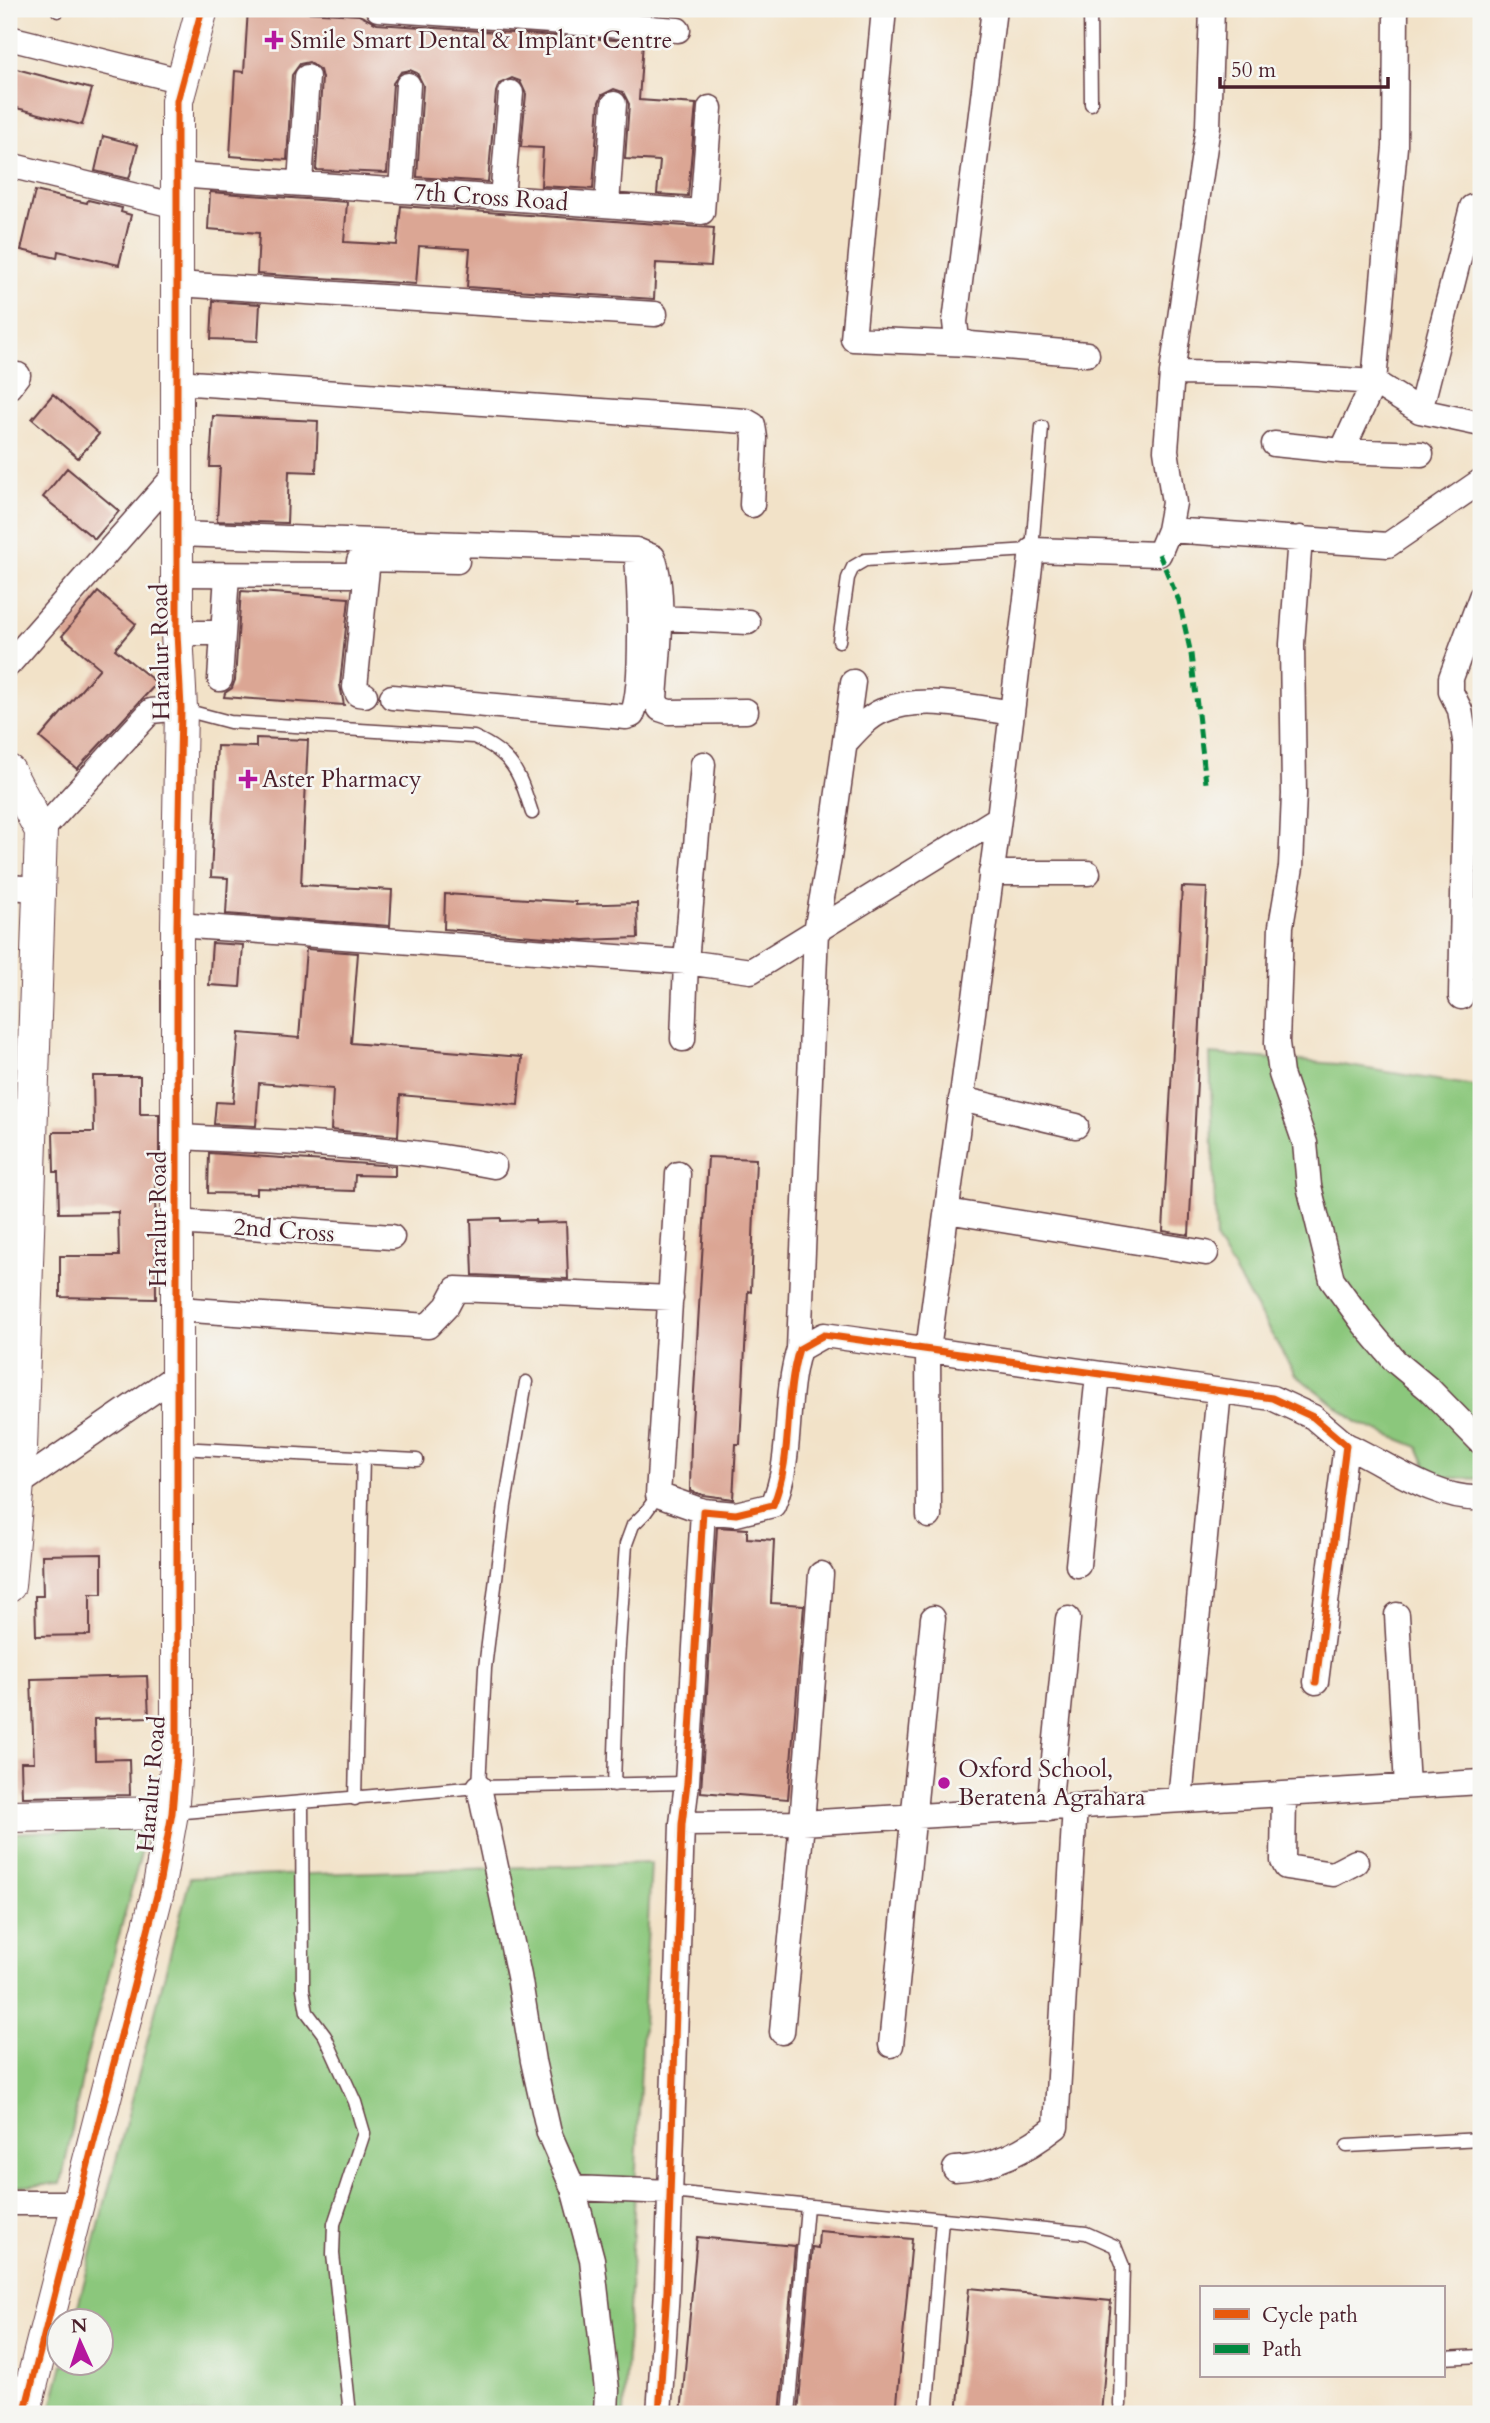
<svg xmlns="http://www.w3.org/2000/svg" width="1490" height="2423" viewBox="0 0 1490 2423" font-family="Cardo,serif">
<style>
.green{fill:#8bc77c;stroke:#6a7354;stroke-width:2}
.building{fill:#dba694}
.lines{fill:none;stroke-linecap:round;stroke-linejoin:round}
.service-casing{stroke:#633c43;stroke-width:15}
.minor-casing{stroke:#633c43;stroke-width:27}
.tertiary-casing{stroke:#633c43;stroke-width:34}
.service{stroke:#fff;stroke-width:12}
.minor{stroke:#fff;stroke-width:24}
.tertiary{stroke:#fff;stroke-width:32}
.quiet{stroke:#00873e;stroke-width:5;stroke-dasharray:10 5;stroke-linecap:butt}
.cycleway-casing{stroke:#f6f6f2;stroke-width:11}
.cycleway{stroke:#e8590c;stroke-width:7}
.poi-dot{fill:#b5179e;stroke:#f6f6f2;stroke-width:2.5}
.labels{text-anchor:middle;stroke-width:5;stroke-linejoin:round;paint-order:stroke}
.poi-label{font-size:24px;fill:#4a1f2b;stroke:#f6f6f2;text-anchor:start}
.street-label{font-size:24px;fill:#4a1f2b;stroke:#f6f6f2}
</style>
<rect width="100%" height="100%" fill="#f6f6f2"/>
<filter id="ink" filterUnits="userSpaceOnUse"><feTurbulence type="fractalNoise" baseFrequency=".0143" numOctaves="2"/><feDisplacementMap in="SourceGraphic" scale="14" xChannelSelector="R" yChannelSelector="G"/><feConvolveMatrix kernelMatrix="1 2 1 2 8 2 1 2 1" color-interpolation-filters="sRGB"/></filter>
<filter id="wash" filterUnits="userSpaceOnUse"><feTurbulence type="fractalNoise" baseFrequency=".00686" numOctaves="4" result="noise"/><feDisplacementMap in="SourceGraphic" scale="28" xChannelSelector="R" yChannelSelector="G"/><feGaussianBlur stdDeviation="1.57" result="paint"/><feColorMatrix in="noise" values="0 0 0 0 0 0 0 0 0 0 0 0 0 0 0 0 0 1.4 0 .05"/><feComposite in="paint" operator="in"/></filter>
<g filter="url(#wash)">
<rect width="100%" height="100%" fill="#f2e2c8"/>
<!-- green -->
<path class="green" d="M1210 1054 1337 1064 1481 1087V1479L1431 1477 1418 1447 1358 1423 1295 1374 1216 1240Z
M148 1827 86 2059 61 2184 9 2187 10 1833Z
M651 1863 624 2414H50L63 2364H102V2322L74 2321 190 1878Z"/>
<g id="blocks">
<!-- building -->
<path class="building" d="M248 9 359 15 377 24 643 42 639 100 696 104 688 196 657 194 660 161 625 159 629 104 623 92 614 89 602 95 599 102 593 189 541 186 543 148 521 147 526 94 520 81 512 78 499 84 496 92 488 182 417 177 423 85 417 73 410 70 401 72 393 83 387 173 316 170 322 78 320 70 309 62 300 64 292 75 287 160 230 156 235 71 244 72Z
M9 67 92 89 82 125 9 106Z
M103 136 138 145 129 179 95 171Z
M35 191 87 203 88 200 122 208 121 212 131 215 119 265 58 251 57 258 21 250Z
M210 192 347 202 344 242 397 245 401 206 714 228 711 266 656 263 654 299 467 287 470 249 419 246 416 284 257 274 259 233 208 229Z
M213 301 260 304 258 341 211 339Z
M53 394 99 434 78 458 32 419Z
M213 416 318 421 316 472 289 471 287 523 217 521 220 467H210Z
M67 468 119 511 95 539 43 497Z
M241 591 349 598 340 685 344 705 224 697 225 693 232 688 235 680Z
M98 592 136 624 115 649 157 683 77 769 40 738 100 668 62 636Z
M256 738 308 740 301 885 392 890 390 926 226 914 228 878 211 877 217 746 256 747Z
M1182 887 1207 888 1189 1235 1163 1231Z
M445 894 576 902V905L637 903 638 938 584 940 444 929Z
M212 943 243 945 240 987 209 985Z
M306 949 358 953 351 1043 522 1057 518 1105 400 1095 398 1136 331 1130 333 1089 259 1083 256 1126 214 1124 216 1102 233 1103 239 1033 299 1038Z
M93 1076H140V1114H159V1175H155L156 1299 60 1297V1256H119L118 1212 59 1213 58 1172H54L53 1132H94Z
M209 1153 395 1166V1176L355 1175 354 1191 257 1188V1194L208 1193Z
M708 1157 756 1159 751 1292 748 1291 740 1444H736L733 1499 703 1495 690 1491 691 1441Z
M501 1218V1221L535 1220 536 1223 566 1222 568 1279 473 1275 471 1219Z
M717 1527 747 1529V1538L774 1540 771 1603 804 1605 788 1799 701 1792Z
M102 1554V1594H90V1635L36 1636 35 1596H43L42 1555Z
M147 1676 149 1717 94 1719 95 1760 129 1759 130 1795 22 1797 21 1762H34L31 1679Z
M819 2231 912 2239 896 2414H798L812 2247 818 2248Z
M697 2237 795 2246 780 2414H681Z
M969 2288 1111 2301 1101 2414H957Z"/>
</g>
</g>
<g filter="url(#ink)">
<use href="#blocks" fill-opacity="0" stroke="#633c43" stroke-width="2"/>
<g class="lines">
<defs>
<path id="service" d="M1090 9 1091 104
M58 11V9
M839 641 848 578 853 567 865 560 1032 550 1042 427
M181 709 230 722 474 737C514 755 519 773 532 813
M178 1448 417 1460
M614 1785 618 1661 626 1544 633 1525 645 1513 658 1495
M479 1787 485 1668 505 1505 526 1382
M355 1799 363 1457
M302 1804 303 1989 307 2012 325 2036 355 2102 364 2133 334 2224 333 2254 350 2414
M172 1813 479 1787 687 1783
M1347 2146 1481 2139
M671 2192 1086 2233 1115 2246 1123 2266 1120 2405
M1443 2358 1481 2356
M927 2404 942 2219
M789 2414 807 2206"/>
<path id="minor" d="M378 9 678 30
M884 9 853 339 970 344
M994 9 955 322 957 339 970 344 1087 354
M1396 9 1395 147 1374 382 1420 411 1481 424
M9 38 182 81
M9 165 177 206
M177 175 702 212 710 108
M300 183 307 77
M401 191 408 85
M502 198 511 93
M607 205 614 104
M177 284 655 314
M1172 373 1259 374 1374 382 1342 451
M177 382 746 421 753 425 755 438 752 505
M9 387 18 375
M1420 411 1472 207
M1274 444 1342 451 1421 454
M1169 530 1388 545 1481 481
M177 534 636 550 653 557C667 596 657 659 655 700L660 709 669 712 746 711
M1300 538 1292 644 1294 794 1291 867 1281 926 1277 1043 1281 1074 1305 1143 1309 1186 1332 1280 1364 1324 1395 1361 1430 1390 1481 1442
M177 574 355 575 358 572 359 561 362 559 457 561
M660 618 748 622
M177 633H223
M9 664 177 473
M220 679 227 575
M365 695 358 694 355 687 368 559
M392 697 626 717 632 715C644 689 640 582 636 550
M845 743C856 731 868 717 882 711 922 694 971 707 1012 713
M41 831 151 711 181 708
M991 873H1088
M9 887 37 889
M177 925 686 962 751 971 999 818 1032 550 1159 554 1169 530 1174 503 1166 450 1172 373 1208 126 1212 9
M1461 997 1466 746 1460 710 1451 692V678L1481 597
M683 1039 686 962 703 764
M961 1099 1076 1126
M177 1137C283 1142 389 1145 494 1166
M678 1174 658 1495 703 1511
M947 1211 1206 1253
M177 1222 392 1237
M177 1309 428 1326 447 1306 456 1289 671 1298
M799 1349 816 931 829 858 853 682
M1346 1445C1386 1463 1436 1501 1481 1498
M9 1491 177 1375
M929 1516 928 1350 999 818
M1078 1565 1098 1375
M1397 1615 1407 1786
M479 1787 519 1976 533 2061 549 2133 573 2188 592 2259 607 2390 606 2414
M1284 1794 1283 1861 1286 1867 1333 1874 1356 1862
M1180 1800 1219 1391
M1049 1809 1068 1619
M682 1824 802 1823 1481 1782
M782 2032 802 1823 821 1574
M891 2045 933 1618
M955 2169C995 2167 1025 2151 1056 2127L1075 1806
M573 2188 671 2192
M9 2203H78
M659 2414 667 2290 682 1824 687 1783 703 1511 736 1514 773 1505C794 1456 783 1400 799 1349L824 1335 1272 1398 1313 1417 1346 1445 1316 1682"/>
<path id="tertiary" d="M9 771 41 831 21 1449 9 1586
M9 1816 172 1813
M24 2414 158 1891 172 1813 177 1755V925L181 708 177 633V101L202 9"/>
</defs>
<!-- service casing -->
<use href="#service" class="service-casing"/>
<!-- minor casing -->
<use href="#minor" class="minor-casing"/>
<!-- tertiary casing -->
<use href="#tertiary" class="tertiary-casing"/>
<!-- service -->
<use href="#service" class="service"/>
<!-- minor -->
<use href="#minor" class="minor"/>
<!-- tertiary -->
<use href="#tertiary" class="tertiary"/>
<!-- quiet -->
<path class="quiet" d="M1159 554 1179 601 1191 654 1206 783"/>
<defs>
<path id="cycleway" d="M24 2414 158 1891 172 1813 177 1755V925L181 708 177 633V101L202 9
M659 2414 667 2290 682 1824 687 1783 703 1511 736 1514 773 1505C794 1456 783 1400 799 1349L824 1335 1272 1398 1313 1417 1346 1445 1316 1682"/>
</defs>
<!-- cycleway casing -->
<use href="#cycleway" class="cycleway-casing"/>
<!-- cycleway -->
<use href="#cycleway" class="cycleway"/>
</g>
</g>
<!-- markers -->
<g class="poi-dot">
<path d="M270.5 29.5h7v7h7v7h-7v7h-7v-7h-7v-7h7z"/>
<path d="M244.5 768.5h7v7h7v7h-7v7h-7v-7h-7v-7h7z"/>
<circle cx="944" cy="1783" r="7"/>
</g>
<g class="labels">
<!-- poi labels -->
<g class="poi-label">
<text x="290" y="48">Smile Smart Dental &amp; Implant Centre</text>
<text x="262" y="787">Aster Pharmacy</text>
<text x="958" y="1777">Oxford School,<tspan x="958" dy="28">Beratena Agrahara</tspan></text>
</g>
<!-- street labels -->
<g class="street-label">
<text transform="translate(491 197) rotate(4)" y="8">7th Cross Road</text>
<text transform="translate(160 652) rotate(-91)" y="8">Haralur Road</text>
<text transform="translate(158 1219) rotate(-90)" y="8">Haralur Road</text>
<text transform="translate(284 1230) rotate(4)" y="8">2nd Cross</text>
<text transform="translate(151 1784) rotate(-85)" y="8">Haralur Road</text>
</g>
</g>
<!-- margin -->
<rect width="1490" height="2423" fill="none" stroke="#f6f6f2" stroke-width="35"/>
<!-- legend -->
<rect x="1200" y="2286" width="245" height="91" fill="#f6f6f2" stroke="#b1a0a2" stroke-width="2"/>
<rect x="1214" y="2309" width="35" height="10" fill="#e8590c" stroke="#b1a0a2" stroke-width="2"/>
<text x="1262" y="2322" font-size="21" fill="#4a1f2b">Cycle path</text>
<rect x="1214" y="2344" width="35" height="10" fill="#00873e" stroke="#b1a0a2" stroke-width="2"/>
<text x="1262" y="2356" font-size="21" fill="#4a1f2b">Path</text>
<!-- north arrow -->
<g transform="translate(80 2342) rotate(357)"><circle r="33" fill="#f6f6f2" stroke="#b1a0a2" stroke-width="2"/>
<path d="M0-5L12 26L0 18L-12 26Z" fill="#b5179e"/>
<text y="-10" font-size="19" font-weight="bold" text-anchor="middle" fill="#4a1f2b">N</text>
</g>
<!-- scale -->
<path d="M1220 77v10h168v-10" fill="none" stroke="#4a1f2b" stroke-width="3.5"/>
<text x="1231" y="77" font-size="21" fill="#4a1f2b" stroke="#f6f6f2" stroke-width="5" paint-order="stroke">50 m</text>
</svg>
